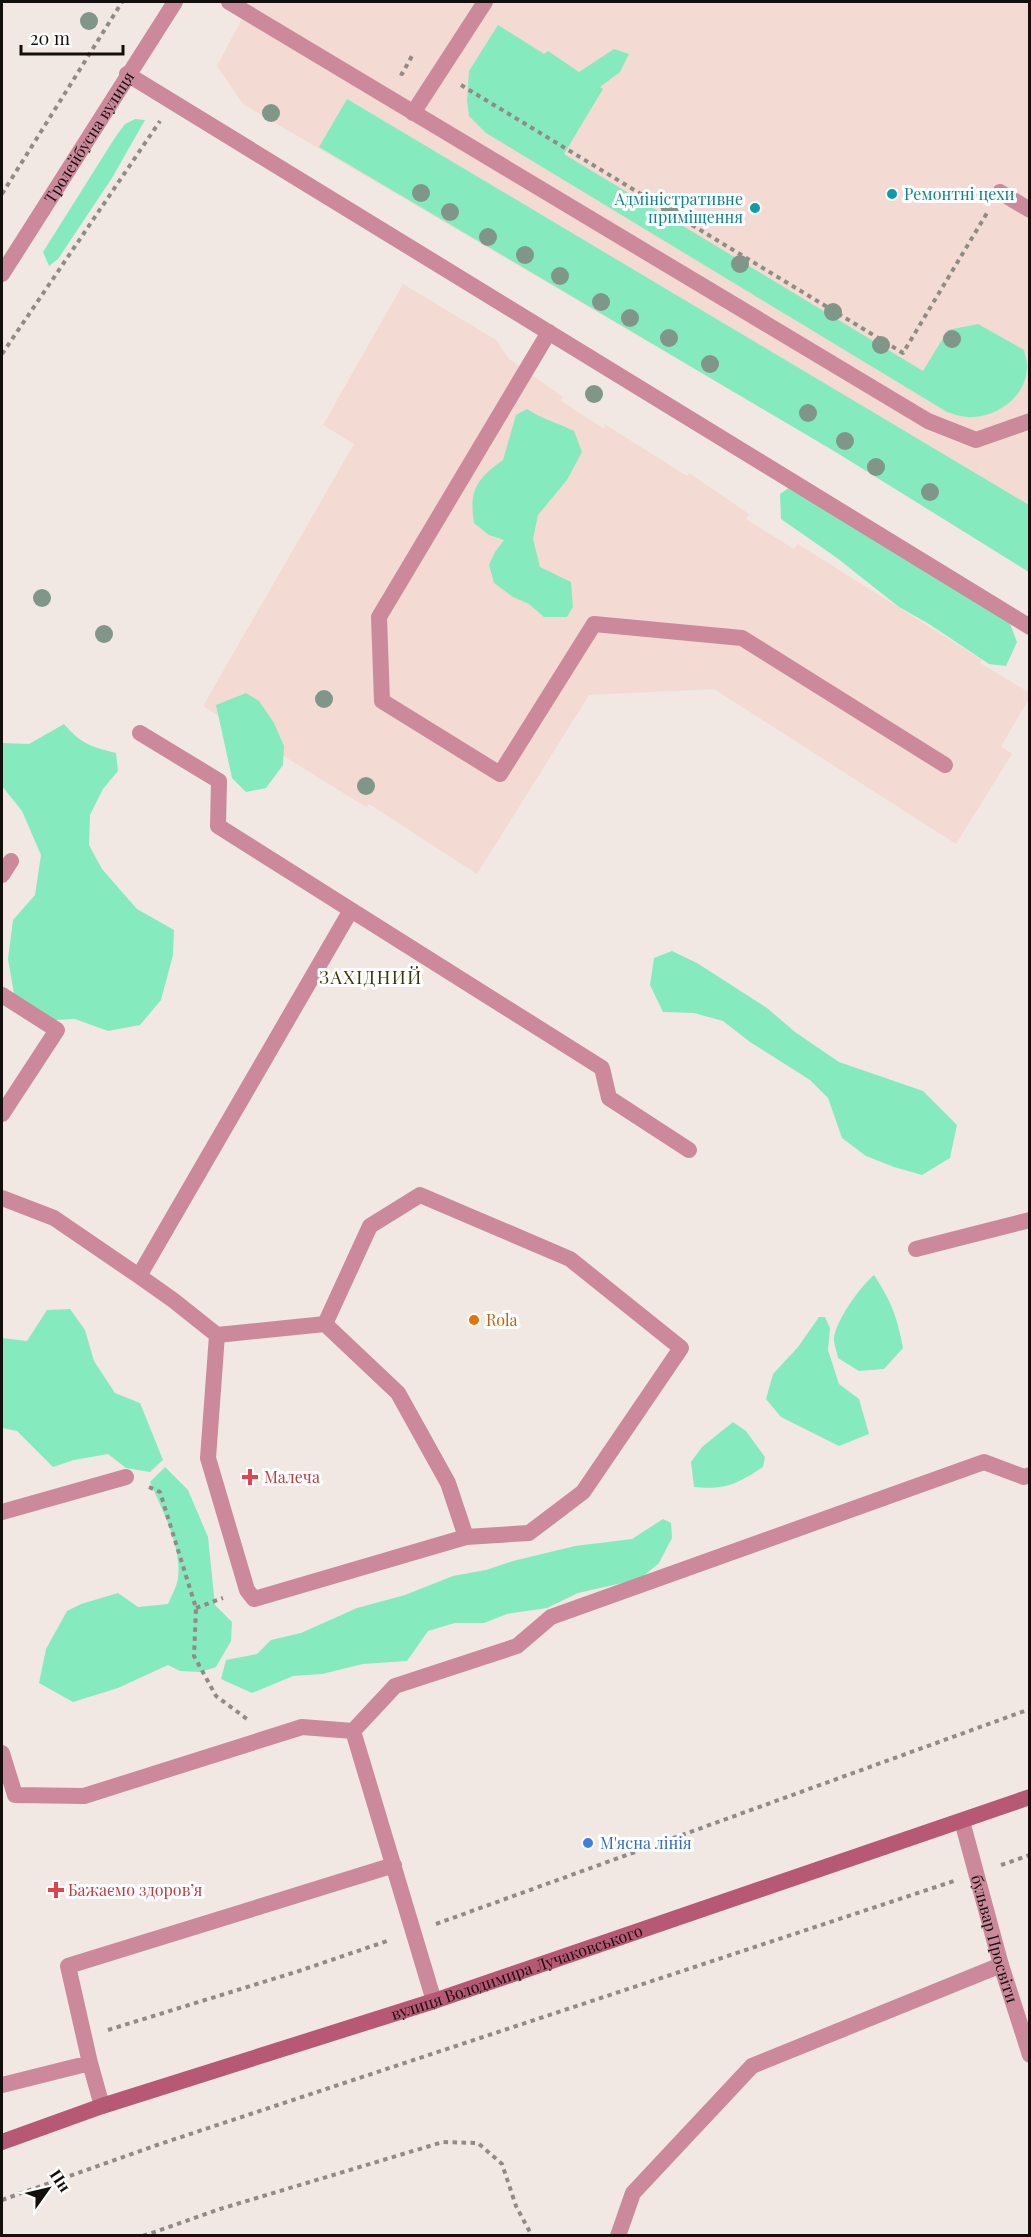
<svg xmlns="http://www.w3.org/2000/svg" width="1031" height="2237" viewBox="0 0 1031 2237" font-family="'Playfair Display',serif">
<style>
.industrial{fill:#f3dad3}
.green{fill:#86eabf}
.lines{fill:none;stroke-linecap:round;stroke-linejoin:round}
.path{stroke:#918b87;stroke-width:4;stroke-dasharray:4.5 4.5;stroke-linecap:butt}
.service{stroke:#cc899b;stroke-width:16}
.minor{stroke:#cc899b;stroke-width:16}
.secondary{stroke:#b75875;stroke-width:16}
.tree{fill:#809689}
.culture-dot{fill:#0f9aa8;stroke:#fff;stroke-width:2}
.food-dot{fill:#e8710a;stroke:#fff;stroke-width:2}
.health-dot{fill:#e0444e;stroke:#fff;stroke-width:2}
.shop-dot{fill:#3f7fe0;stroke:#fff;stroke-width:2}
.labels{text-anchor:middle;stroke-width:6;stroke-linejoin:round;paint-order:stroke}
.street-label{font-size:16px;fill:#120f0d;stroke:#fff}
.culture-label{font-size:16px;fill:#0d838f;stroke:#fff;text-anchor:start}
.food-label{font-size:16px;fill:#c56008;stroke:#fff;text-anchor:start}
.health-label{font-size:16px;fill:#be3a42;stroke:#fff;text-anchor:start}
.shop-label{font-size:16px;fill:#366cbe;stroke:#fff;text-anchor:start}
.neighbourhood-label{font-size:18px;letter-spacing:1.5px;fill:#37360b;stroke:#fff}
</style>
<rect width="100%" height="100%" fill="#f1e8e3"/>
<!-- industrial -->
<path class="industrial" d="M251 2H1029V572L834 451 243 104 217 66Z
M403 284 496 340 509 359 563 397 561 401 603 428 606 425 687 476 689 473 749 514 746 519 794 549 798 544 982 660 980 663 1030 693 1029 699 1001 746 1012 754 956 844 714 689 589 695 477 874 369 804 366 807 203 706 354 444 323 425Z"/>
<!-- green -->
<path class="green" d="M498 25 544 54 548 51 579 72 614 49 629 54 620 72 600 87 603 89 564 154 923 371 948 330 978 324 1024 350C1025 356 1028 363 1027 369 1025 399 994 419 966 417 959 416 953 414 947 412L486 133 469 116 467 100 469 71Z
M347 99 1029 505V572L834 451 319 147Z
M135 119 145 120 112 178 58 259 49 266 43 252 116 136 125 124Z
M527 409C542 419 558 423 574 431L582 452 567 480 538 515 533 539 540 567 571 582 573 607 567 617H544L529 604 513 597 494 583 489 565 495 552 504 540 489 535 474 523C469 491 476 479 503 460L516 415Z
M793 485 1006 613 1017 642 1006 666 989 664 929 624 899 607 837 558 781 519 780 494Z
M246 693 259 701 274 723 284 746 283 765 266 788 246 792 232 778 216 705Z
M64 724C81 744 92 747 116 753L118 771 103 789 90 815 89 845 102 869 137 909 174 930 173 955 161 1000 140 1025 108 1031 75 1019 35 1021 14 994 8 959 13 920 35 895 41 855 22 811 2 786V743L29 744Z
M672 951 697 963 767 1008 795 1032 839 1062 923 1091 957 1125 950 1158 922 1175 894 1167 866 1156 842 1138 828 1098 810 1080 750 1042 723 1021 694 1013 663 1012 650 985 654 958Z
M874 1275C892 1303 897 1316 903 1348L884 1369 859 1371 838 1358C837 1352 834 1345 834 1339 835 1321 861 1286 874 1275Z
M70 1309 85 1330 94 1361 115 1393 140 1403 163 1460 150 1472 126 1468 108 1454 74 1460 53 1467 17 1431 2 1428V1338L27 1341 47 1310Z
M819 1317H825L830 1328 828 1350 839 1384 859 1399 869 1434 839 1446 781 1417 766 1399 773 1374 798 1347Z
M733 1422 746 1431 765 1457 763 1467C737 1484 726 1490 694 1487L691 1462 702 1447Z
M165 1467 188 1490 208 1537 215 1605 232 1622 231 1641 216 1667 201 1672 180 1671 168 1665 118 1688 73 1702 39 1683 46 1649 67 1611 81 1604 118 1593 138 1607 168 1604C171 1597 177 1586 178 1578 182 1548 162 1509 150 1482Z
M663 1519 671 1523 672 1538 659 1563 640 1579 578 1593 547 1608 507 1614 484 1623H455L428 1631 407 1661 363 1664 322 1674 293 1676 252 1693 221 1679 226 1660 257 1654 271 1640 301 1633 357 1608 405 1595 453 1576 486 1570 513 1561 575 1546 632 1539Z"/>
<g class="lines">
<!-- path -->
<path class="path" d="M400 73 402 74 413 54
M461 85 903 353 987 213
M2 194 122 2
M2 354 160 121
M149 1487 160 1492 196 1608 194 1656 216 1696 247 1719
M196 1608 223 1598
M1001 1865 1030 1855
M436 1924 1030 1709
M108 2030 299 1971 390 1940
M2 2200 157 2145 954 1881
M143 2236 220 2209 443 2142 478 2143 502 2164 516 2206 532 2236"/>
<!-- service -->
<path class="service" d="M229 2 928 421 976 440 1030 421
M127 74 1030 627
M413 113 485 2
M1000 192 1030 210
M549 332 379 617 382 701 500 774 594 624 742 638 945 765
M140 733 219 781 218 826 351 910
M2 875 11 861
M2 995 57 1030 2 1114
M2 1198 54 1218 139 1276 351 910 602 1068 609 1098 689 1150
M916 1249 1030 1220
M139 1276 173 1300 217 1335 325 1324 398 1393 448 1483 466 1537 254 1599 247 1590 208 1458 217 1335
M325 1324 370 1226 420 1195 570 1259 681 1348 583 1492 529 1533 466 1537
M2 1512 126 1477
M2 1753 15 1795 84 1796 302 1727 353 1731
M434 2001 353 1731 395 1686 517 1646 551 1617 984 1462 1024 1477 1030 1475
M90 2063 68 1966 394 1865
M2 2085 90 2063 102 2106
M618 2236 633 2193 752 2066 1001 1965"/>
<!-- minor -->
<g class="minor">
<path id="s1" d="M2 274 175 2"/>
<path id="s2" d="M962 1821 1001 1965 1030 2055"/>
</g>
<!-- secondary -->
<path class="secondary" id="s3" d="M2 2142 102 2106 434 2001 1030 1797"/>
</g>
<!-- trees -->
<g class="tree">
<circle cx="89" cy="21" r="9"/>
<circle cx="271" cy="113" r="9"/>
<circle cx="421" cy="193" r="9"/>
<circle cx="670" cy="210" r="9"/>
<circle cx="450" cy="212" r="9"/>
<circle cx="488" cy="237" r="9"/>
<circle cx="525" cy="255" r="9"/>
<circle cx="740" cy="264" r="9"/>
<circle cx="560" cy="276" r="9"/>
<circle cx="601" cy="302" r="9"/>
<circle cx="833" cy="312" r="9"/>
<circle cx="630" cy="318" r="9"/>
<circle cx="669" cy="338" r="9"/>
<circle cx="952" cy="339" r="9"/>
<circle cx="881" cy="345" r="9"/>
<circle cx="710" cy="364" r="9"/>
<circle cx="594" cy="394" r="9"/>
<circle cx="808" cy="413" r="9"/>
<circle cx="845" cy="441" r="9"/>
<circle cx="876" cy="467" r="9"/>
<circle cx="930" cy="492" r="9"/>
<circle cx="42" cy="598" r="9"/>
<circle cx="104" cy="634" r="9"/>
<circle cx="324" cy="699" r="9"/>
<circle cx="366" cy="786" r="9"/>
</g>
<!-- markers -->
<g class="culture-dot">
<circle cx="892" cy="194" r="6"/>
<circle cx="755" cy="208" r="6"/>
</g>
<circle class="food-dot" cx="474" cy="1320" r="6"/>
<g class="health-dot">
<path d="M247 1468h6v6h6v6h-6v6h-6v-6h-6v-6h6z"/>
<path d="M53 1881h6v6h6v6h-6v6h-6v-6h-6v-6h6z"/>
</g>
<circle class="shop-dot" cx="588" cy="1843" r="6"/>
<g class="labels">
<!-- street labels -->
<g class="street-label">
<text dy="6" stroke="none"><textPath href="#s1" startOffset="162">Тролейбусна вулиця</textPath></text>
<text dy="6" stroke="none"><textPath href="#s2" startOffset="122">бульвар Просвіти</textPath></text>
<text dy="6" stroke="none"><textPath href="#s3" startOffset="542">вулиця Володимира Лучаковського</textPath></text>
</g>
<!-- culture labels -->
<g class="culture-label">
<text x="904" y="200">Ремонтні цехи</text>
<text x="743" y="205" text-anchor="end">Адміністративне<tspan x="743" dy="18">приміщення</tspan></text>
</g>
<!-- food labels -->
<g class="food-label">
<text x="486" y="1326">Rola</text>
</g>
<!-- health labels -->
<g class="health-label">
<text x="264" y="1483">Малеча</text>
<text x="68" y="1896">Бажаємо здоровʼя</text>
</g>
<!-- shop labels -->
<g class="shop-label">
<text x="600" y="1849">М'ясна лінія</text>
</g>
<!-- neighbourhood labels -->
<g class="neighbourhood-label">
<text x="371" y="984">ЗАХІДНИЙ</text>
</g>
</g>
<!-- border -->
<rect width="1031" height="2237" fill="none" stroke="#120f0d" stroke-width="6"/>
<!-- north arrow -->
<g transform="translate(48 2189) rotate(56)" stroke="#ffffff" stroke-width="4.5" paint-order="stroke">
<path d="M0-4.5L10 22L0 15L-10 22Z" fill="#120f0d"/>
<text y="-9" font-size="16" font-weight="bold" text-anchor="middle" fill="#120f0d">Пн</text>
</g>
<!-- scale -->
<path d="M21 45v9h102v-9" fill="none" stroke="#120f0d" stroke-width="3"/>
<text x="30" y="45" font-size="18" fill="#120f0d" stroke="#ffffff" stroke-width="4.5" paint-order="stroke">20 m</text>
</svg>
